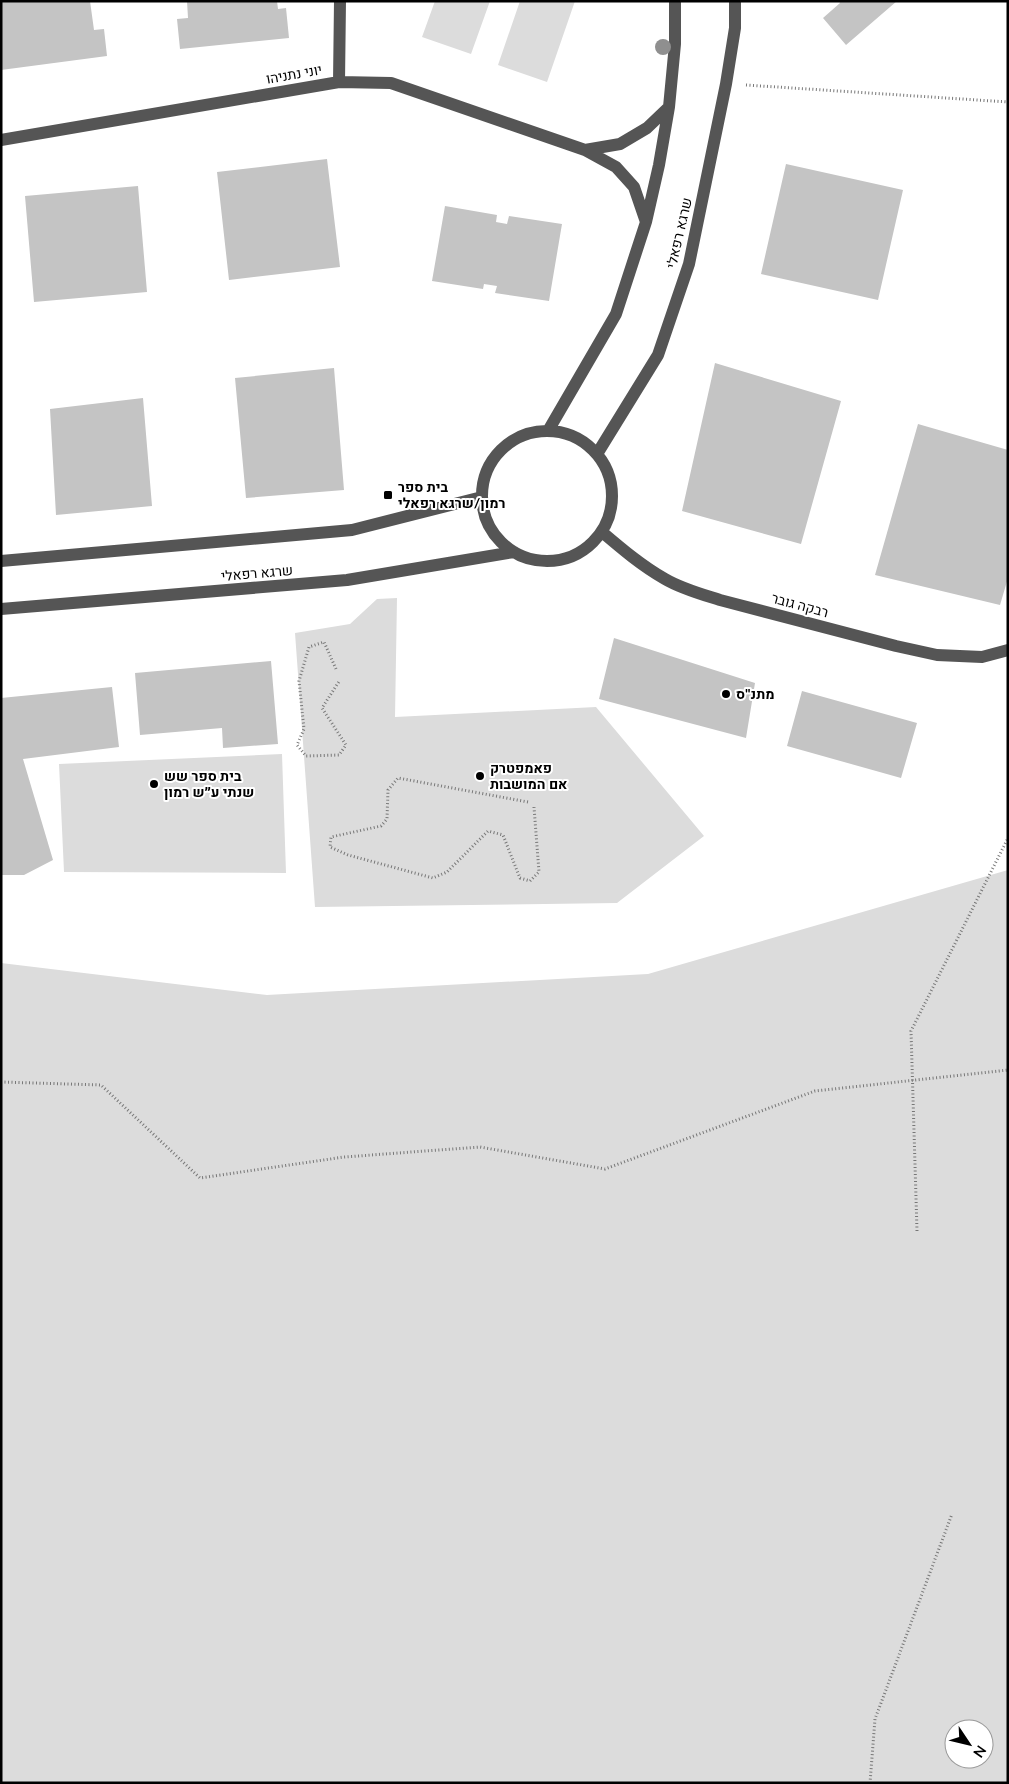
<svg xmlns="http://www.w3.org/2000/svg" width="1009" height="1784" viewBox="0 0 1009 1784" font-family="Lato,Heebo,sans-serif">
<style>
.green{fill:#dcdcdc;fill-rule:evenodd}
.building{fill:#c4c4c4}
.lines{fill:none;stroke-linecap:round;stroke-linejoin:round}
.path{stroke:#777;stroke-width:3;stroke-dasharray:1 2.5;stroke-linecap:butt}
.minor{stroke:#555;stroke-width:12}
.tree{fill:#8f8f8f}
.poi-dot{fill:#000;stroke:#fff;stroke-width:2}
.labels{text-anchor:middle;stroke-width:4;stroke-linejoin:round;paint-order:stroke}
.street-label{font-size:14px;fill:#000;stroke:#fff}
.poi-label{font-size:14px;font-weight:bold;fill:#000;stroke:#fff;text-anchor:start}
</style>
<rect width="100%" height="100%" fill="#fff"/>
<!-- green -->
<path class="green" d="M435 1H490L471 54 422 37Z
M520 1H575L547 82 498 65Z
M397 598 395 717 596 707 704 836 617 903 315 907 295 633 350 624 377 599Z
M282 754 286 873 64 872 59 764Z
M1008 870V1783H1V963L267 995 648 974ZM954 1729H984V1759H954Z"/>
<!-- building -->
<path class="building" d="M1 1H90L94 30 104 29 107 56 1 70Z
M187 1H277L278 9 286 8 289 38 180 49 177 19 188 18Z
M839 1H897L846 45 823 18 840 3Z
M327 159 340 267 229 280 217 172Z
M786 164 903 190 878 300 761 274Z
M138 186 147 292 34 302 25 196Z
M445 206 497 215 496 222 507 224 509 216 562 224 549 301 495 293 497 286 484 284 483 289 432 281Z
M715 363 841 401 801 544 682 511Z
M334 368 344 490 246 498 235 378Z
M143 398 152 506 56 515 50 409Z
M918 424 1008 450V578L1000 605 875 575Z
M614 638 755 683 746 738 599 699Z
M271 661 278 744 223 748 222 728 140 735 135 673Z
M112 687 119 747 23 759 53 860 24 875H1V698Z
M802 691 917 723 901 778 787 746Z"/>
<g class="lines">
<!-- path -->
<path class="path" d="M746 85 1008 102
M336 669 324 642 309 647 299 681 304 729 297 745 306 756 339 755 346 745 322 708 340 680
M528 802 398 778 388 790 387 819 381 826 331 837 330 847 348 855 433 878 447 872 488 831 503 835 520 878 530 881 539 872 534 807
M1 1082 101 1085 200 1178 344 1157 480 1147 605 1169 815 1091 1008 1070
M917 1231 911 1031 1008 838
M870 1783 875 1719 952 1514"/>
<!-- minor -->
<path class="minor" d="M339 82 340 1
M1 140 339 82 391 83 585 150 616 167 634 187 646 222
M585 150 620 144 647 128 669 107
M548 431 616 314 646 222 659 165 669 107 675 44V1
M482 496a65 65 0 1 1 130 0a65 65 0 1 1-130 0Z
M597 454 658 355 689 264 726 84 735 28V1
M602 532C622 549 642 566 665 579 682 589 701 594 720 600L896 646 937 655 982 657 1008 650
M1 561 352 530 482 497
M1 609 347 580 514 552"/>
</g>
<!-- trees -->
<circle class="tree" cx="663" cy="47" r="8"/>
<!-- markers -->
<g class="poi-dot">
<rect x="383" y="490" width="10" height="10" rx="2.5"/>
<circle cx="726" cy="694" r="5"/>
<circle cx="480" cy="776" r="5"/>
<circle cx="154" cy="784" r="5"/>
</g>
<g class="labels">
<!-- street labels -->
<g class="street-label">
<text transform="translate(294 74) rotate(-10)" y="5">יוני נתניהו</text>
<text transform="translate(679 233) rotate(-77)" y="5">שרגא רפאלי</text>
<text transform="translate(257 573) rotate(-5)" y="5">שרגא רפאלי</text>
<text transform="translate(800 605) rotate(15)" y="5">רבקה גובר</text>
</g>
<!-- poi labels -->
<g class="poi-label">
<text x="398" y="492">בית ספר<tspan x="398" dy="16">רמון/שרגא רפאלי</tspan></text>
<text x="736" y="699">מתנ"ס</text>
<text x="490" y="773">פאמפטרק<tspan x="490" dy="16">אם המושבות</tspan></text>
<text x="164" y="781">בית ספר שש<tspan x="164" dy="16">שנתי ע״ש רמון</tspan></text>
</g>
</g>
<!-- border -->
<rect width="1009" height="1784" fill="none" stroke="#000000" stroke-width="5"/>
<!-- north arrow -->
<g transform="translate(969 1744) rotate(125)"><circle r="24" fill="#ffffff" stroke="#999999"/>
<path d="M0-4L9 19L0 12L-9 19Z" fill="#000000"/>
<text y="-8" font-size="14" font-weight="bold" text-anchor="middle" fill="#000000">N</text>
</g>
</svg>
